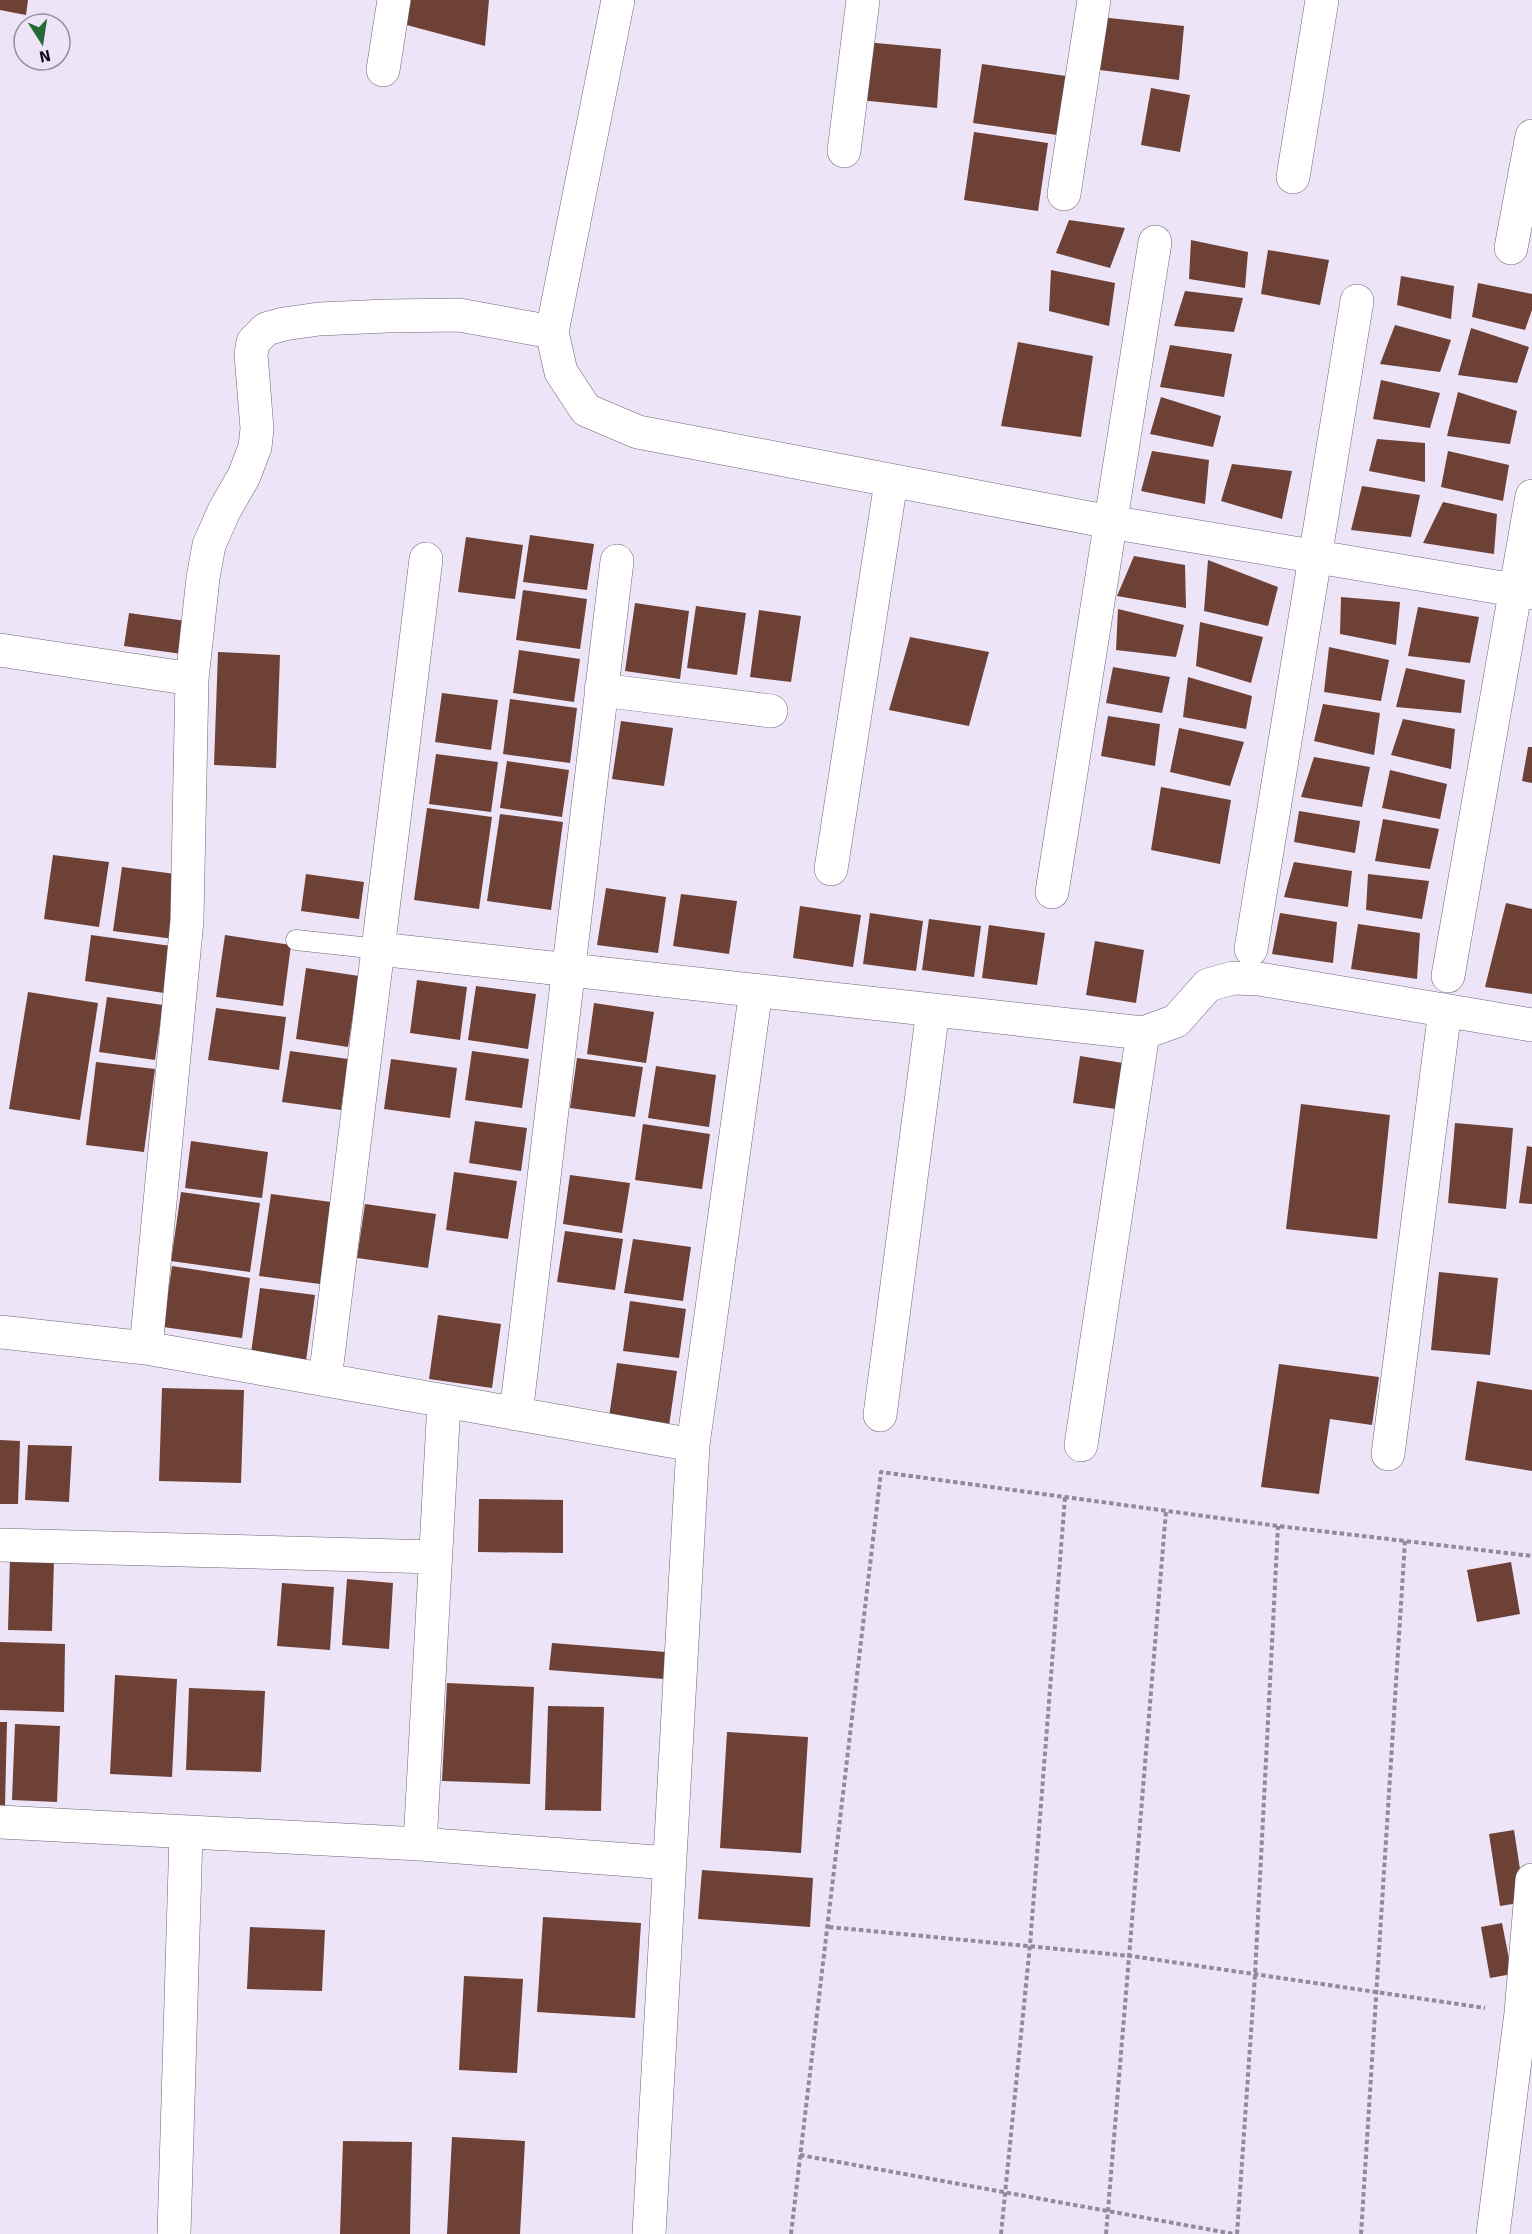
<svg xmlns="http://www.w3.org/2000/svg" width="1532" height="2234" viewBox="0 0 1532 2234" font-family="Signika,sans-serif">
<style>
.building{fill:#6d4135}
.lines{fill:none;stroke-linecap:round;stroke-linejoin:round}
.lane-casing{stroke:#6e6577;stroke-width:21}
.street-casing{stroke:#6e6577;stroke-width:34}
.path{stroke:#918a98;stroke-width:4;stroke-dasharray:4.5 3;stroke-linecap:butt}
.lane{stroke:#fff;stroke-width:20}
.street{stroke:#fff;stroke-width:33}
</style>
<rect width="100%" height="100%" fill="#eee4f8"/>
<!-- building -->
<path class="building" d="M0 0H28L26 15 0 10Z
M411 0H489L485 46 403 24Z
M1100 17 1184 26 1179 80 1092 69Z
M865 42 941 49 937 108 860 100Z
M982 64 1066 76 1057 135 973 123Z
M1151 88 1190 95 1180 152 1141 145Z
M974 132 1048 143 1038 211 964 200Z
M1069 220 1125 228 1110 268 1056 253Z
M1191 240 1248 252 1245 288 1189 279Z
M1268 250 1329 260 1320 305 1261 294Z
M1051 270 1115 283 1109 326 1049 311Z
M1401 276 1454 286 1451 319 1397 305Z
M1478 283 1532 294V310L1525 330 1472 317Z
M1185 291 1243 298 1234 332 1174 326Z
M1395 325 1451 340 1440 372 1380 364Z
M1471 328 1529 347 1517 383 1458 375Z
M1018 342 1093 356 1081 437 1001 426Z
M1170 345 1232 354 1224 397 1160 387Z
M1381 380 1440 393 1430 428 1373 419Z
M1458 392 1517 411 1510 444 1447 436Z
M1161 397 1221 416 1213 447 1150 434Z
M1377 439 1425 443V482L1369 471Z
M1152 451 1209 460 1205 504 1141 491Z
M1448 451 1509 465 1503 501 1441 487Z
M1232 464 1292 471 1282 519 1221 501Z
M1362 486 1420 495 1411 537 1351 530Z
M1443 502 1497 514 1494 554 1423 543Z
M530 535 594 544 587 590 523 582Z
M466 537 523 545 515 599 458 592Z
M1134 556 1185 565 1186 608 1117 596Z
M1208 560 1278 587 1268 626 1204 611Z
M523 590 587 599 580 649 516 640Z
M1341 597 1400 602 1396 645 1340 634Z
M635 603 689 611 680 679 625 671Z
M696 606 746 613 737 675 687 668Z
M1418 607 1479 617 1470 663 1408 656Z
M1118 609 1184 625 1176 657 1116 650Z
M759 610 801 616 791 682 750 677Z
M129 613 186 621 182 654 124 646Z
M1200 622 1263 637 1251 683 1196 666Z
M910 637 989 652 969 726 889 710Z
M1329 647 1389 660 1381 701 1324 692Z
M519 650 580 659 574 702 513 693Z
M218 652 280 655 276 768 214 765Z
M1113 667 1170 677 1162 713 1106 703Z
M1406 668 1465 680 1461 713 1396 707Z
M1188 677 1252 696 1246 729 1183 717Z
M442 693 498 700 491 750 435 742Z
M510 699 577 708 570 763 503 754Z
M1323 704 1380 713 1374 755 1314 741Z
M1108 716 1160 724 1155 766 1101 756Z
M1403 719 1455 729 1451 769 1391 755Z
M621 721 673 728 664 786 612 779Z
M1179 728 1244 742 1230 786 1170 772Z
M1528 747H1532V783L1522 781Z
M436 754 498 762 491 812 429 804Z
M1314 757 1370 767 1362 807 1301 797Z
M507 761 569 770 562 817 500 808Z
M1390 770 1447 784 1440 819 1382 808Z
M1161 787 1231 800 1220 864 1151 850Z
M427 808 492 817 479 909 414 900Z
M1299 811 1360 821 1355 853 1294 842Z
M500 814 563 822 551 910 487 901Z
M1383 819 1439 829 1430 869 1375 861Z
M53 855 109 862 99 927 44 919Z
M1294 862 1352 871 1348 907 1284 897Z
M122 867 183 875 174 939 113 931Z
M306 874 364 882 359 919 301 911Z
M1368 874 1429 881 1422 919 1366 910Z
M606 888 666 897 658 953 597 945Z
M681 894 737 901 729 954 673 946Z
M1506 903 1532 909V994L1485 987Z
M800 906 861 915 853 967 793 958Z
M870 913 923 921 916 971 863 964Z
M1280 913 1337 922 1333 963 1272 954Z
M929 919 981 926 974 977 922 970Z
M1358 924 1420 933 1417 979 1351 969Z
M989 925 1045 933 1037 985 982 978Z
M91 935 171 946 164 993 85 981Z
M225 935 291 945 283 1006 216 997Z
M1095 941 1144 950 1136 1003 1086 995Z
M306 968 359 976 348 1047 296 1039Z
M417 980 467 987 460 1040 410 1033Z
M476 986 536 994 528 1049 468 1040Z
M28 992 98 1003 80 1120 9 1109Z
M107 997 163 1005 155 1060 99 1052Z
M594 1003 654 1012 646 1063 587 1054Z
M216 1008 286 1017 279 1070 208 1060Z
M290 1051 348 1059 341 1110 282 1102Z
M472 1051 529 1059 522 1108 465 1100Z
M1080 1056 1123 1063 1116 1109 1073 1103Z
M577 1058 643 1067 635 1117 570 1108Z
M391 1059 457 1068 450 1118 384 1109Z
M96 1062 155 1069 144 1152 86 1145Z
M656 1066 716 1075 709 1127 648 1118Z
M1301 1104 1390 1115 1377 1239 1286 1229Z
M475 1121 527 1128 521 1171 469 1163Z
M1455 1123 1513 1128 1506 1209 1448 1203Z
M643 1124 710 1134 702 1189 635 1180Z
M191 1141 268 1152 262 1198 185 1188Z
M1527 1146 1532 1147V1204L1519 1203Z
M454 1172 517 1181 508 1239 446 1230Z
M570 1175 630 1183 622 1233 563 1224Z
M181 1192 260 1203 250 1272 171 1261Z
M271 1194 331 1202 320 1284 259 1276Z
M365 1204 436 1214 428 1268 357 1258Z
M565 1231 623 1239 615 1290 557 1282Z
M633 1239 691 1247 683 1301 624 1293Z
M172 1266 250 1278 242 1338 163 1327Z
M1439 1272 1498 1278 1490 1355 1431 1350Z
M260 1288 315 1295 306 1361 251 1353Z
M630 1301 686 1309 679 1358 623 1351Z
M438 1315 501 1324 492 1388 429 1379Z
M617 1363 677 1371 669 1426 609 1417Z
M1279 1364 1379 1377 1372 1425 1330 1419 1319 1494 1261 1487Z
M1477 1381 1532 1390V1471L1465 1460Z
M162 1388 244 1390 241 1483 159 1481Z
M0 1440 20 1441 18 1504H0Z
M28 1445 72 1446 69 1502 25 1500Z
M479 1499 563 1500V1553L478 1552Z
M10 1557 54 1558 52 1631 8 1630Z
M1511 1562 1520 1614 1477 1622 1467 1570Z
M347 1579 393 1583 389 1649 342 1645Z
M282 1583 334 1587 330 1650 277 1646Z
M0 1642 65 1644 64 1712 0 1710Z
M552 1643 666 1652 664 1679 549 1670Z
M115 1675 177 1679 172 1777 110 1774Z
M447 1683 534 1687 530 1784 442 1781Z
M189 1688 265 1691 261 1772 186 1770Z
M548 1706 604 1707 601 1811 545 1810Z
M0 1722H7L5 1806H0Z
M15 1724 60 1726 57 1802 12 1800Z
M727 1732 808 1737 801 1853 720 1848Z
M1514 1830 1525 1902 1500 1906 1489 1834Z
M702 1870 813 1878 810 1927 698 1919Z
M543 1917 641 1923 635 2018 537 2012Z
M1502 1923 1512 1974 1490 1978 1481 1927Z
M250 1927 325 1930 322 1991 247 1989Z
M464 1976 523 1979 517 2073 459 2070Z
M452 2137 525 2141 520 2234H447Z
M343 2141 412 2142 410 2234H340Z"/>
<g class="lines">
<defs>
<path id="lane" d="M296 940 379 949"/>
<path id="street" d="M618 0 552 332 561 372 586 410 638 432 1110 522 1532 593
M383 70 394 0
M844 151 863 0
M1293 177 1322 0
M1064 194 1094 0
M1511 248 1532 136
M0 650 192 679
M601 690 771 711
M831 869 891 482
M1052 892 1155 242
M379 949 1143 1033 1176 1021 1208 985 1233 978 1259 979 1532 1025
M1251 949 1357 301
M1448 976 1532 496
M0 1332 146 1348 693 1445
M146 1348 187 920 192 679 203 578 209 545 224 511 244 476 255 447 257 429 251 354 253 342 266 329 284 324 319 319 387 316 459 315 552 332
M325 1380 426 559
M516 1414 617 561
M880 1415 933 1010
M1081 1445 1143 1033
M1388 1454 1445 1010
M0 1545 435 1557
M0 1822 420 1844 444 1402
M420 1844 669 1863
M174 2234 186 1834
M649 2234 693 1445 756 990
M1493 2234 1521 2013 1532 1880"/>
</defs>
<!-- lane casing -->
<use href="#lane" class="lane-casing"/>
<!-- street casing -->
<use href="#street" class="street-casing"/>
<!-- path -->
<path class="path" d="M829 1927 1131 1956 1485 2008
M800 2155 1234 2234
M791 2234 881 1472 1278 1526 1532 1556
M1001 2234 1030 1945 1065 1497
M1106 2234 1166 1511
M1237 2234 1255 1975 1278 1526
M1361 2234 1405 1541"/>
<!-- lane -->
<use href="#lane" class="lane"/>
<!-- street -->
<use href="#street" class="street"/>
</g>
<!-- north arrow -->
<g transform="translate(42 42) rotate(168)"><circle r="28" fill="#eee4f8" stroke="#968e9d" stroke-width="1.5"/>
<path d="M0-4.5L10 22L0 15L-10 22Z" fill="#256a36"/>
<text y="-9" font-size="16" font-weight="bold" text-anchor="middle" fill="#110e15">N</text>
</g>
</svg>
